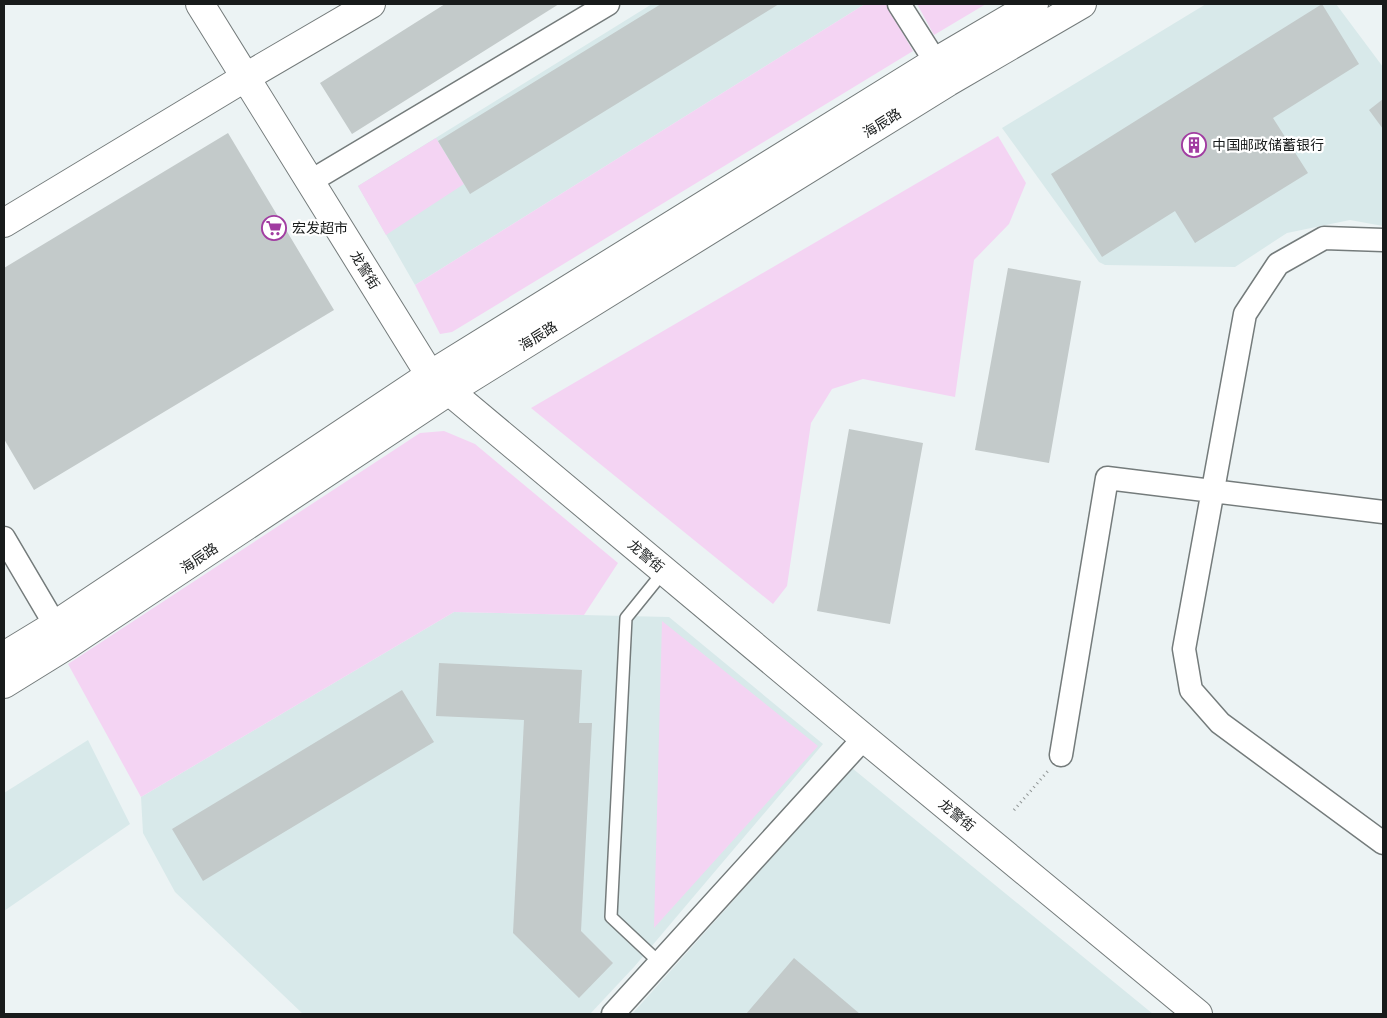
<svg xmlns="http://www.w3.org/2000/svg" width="1387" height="1018" viewBox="0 0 1387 1018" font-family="Raleway,'Noto Sans SC',sans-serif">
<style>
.built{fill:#d8e9ea}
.green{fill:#f4d4f3}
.building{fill:#c3caca}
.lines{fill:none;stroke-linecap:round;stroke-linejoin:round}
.service-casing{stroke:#747b7b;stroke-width:14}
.minor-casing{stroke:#747b7b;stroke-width:25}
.tertiary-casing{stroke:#747b7b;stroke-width:30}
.primary-casing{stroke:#747b7b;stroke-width:30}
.path{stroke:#8f9494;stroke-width:3;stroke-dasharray:1 4;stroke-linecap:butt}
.service{stroke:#fff;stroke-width:11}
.minor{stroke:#fff;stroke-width:22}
.tertiary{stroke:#fff;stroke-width:28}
.primary{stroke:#fff;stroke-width:28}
.labels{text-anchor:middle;stroke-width:4.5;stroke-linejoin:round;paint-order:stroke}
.street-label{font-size:14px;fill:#181b1b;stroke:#fff}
.poi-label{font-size:14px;fill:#181b1b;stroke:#fff;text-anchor:start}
</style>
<rect width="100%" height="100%" fill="#ecf3f4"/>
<!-- built -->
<path class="built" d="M652 4H865L415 285 358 186Z
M1206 4H1336L1383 67V226L1350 220 1287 233 1235 267 1105 265 1099 262 1002 128Z
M454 612 669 617 823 744 634 967 590 1014H303L175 892 143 833 141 797Z
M88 740 130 824 4 911V793Z
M852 768 1153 1014H632Z"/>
<!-- green -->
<path class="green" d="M865 4H886L913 51 452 332 440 334 415 285Z
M917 4H986L934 35Z
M998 136 1026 183 1009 224 974 260 955 397 863 379 832 389 811 423 787 586 773 604 531 408Z
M436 138 464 184 386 235 358 186Z
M444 431 475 444 618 563 584 615 454 612 141 797 68 664 420 433Z
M662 621 818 746 654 928Z"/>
<!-- building -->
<path class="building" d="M445 4H559L352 134 320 83Z
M661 4H779L470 194 438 141Z
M1322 4 1359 64 1273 118 1308 173 1195 243 1175 211 1102 257 1051 174Z
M1383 99V129L1369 110Z
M228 133 334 310 34 490 4 439V268Z
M1008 268 1081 281 1049 463 975 450Z
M849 429 923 443 890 624 817 611Z
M439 663 582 670 579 723H592L581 931 613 963 579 998 513 933 524 720 436 716Z
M402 690 434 742 203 881 172 829Z
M794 958 860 1014H746Z"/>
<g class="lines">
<defs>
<path id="service" d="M660 963 611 917 626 618 664 571"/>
<path id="minor" d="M899 4 944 75
M311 181 608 4
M1383 240 1324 238 1278 264 1245 314 1184 649 1191 690 1220 723 1383 843
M4 538 64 640
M1061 755 1107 478 1383 512
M613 1014 864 738"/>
<path id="tertiary" d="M200 4 430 375 864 738 1198 1014
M4 223 246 77 371 4"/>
<path id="primary" d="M4 656 55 625 430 375 935 62 1034 4
M4 684 67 645 443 395 948 82 1082 4"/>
</defs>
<!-- service casing -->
<use href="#service" class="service-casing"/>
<!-- minor casing -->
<use href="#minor" class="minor-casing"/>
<!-- tertiary casing -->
<use href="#tertiary" class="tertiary-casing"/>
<!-- primary casing -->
<use href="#primary" class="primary-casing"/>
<!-- path -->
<path class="path" d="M1014 810 1048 771"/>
<!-- service -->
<use href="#service" class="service"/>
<!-- minor -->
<use href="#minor" class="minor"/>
<!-- tertiary -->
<use href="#tertiary" class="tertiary"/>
<!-- primary -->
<use href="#primary" class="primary"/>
</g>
<!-- icons -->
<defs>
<symbol id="building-ring" viewBox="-11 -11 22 22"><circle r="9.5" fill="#fff" stroke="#a13ca1" stroke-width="1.5"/><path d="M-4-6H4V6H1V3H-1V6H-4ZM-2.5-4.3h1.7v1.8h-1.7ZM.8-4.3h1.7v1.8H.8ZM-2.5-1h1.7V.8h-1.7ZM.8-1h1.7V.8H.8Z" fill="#a13ca1"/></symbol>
<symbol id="supermarket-ring" viewBox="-11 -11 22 22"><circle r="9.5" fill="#fff" stroke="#a13ca1" stroke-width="1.5"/><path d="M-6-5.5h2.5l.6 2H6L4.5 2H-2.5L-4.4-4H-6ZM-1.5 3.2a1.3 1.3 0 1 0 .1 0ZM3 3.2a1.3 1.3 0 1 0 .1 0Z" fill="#a13ca1"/></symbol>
</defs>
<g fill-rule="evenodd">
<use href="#building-ring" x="1180" y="131" width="28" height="28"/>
<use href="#supermarket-ring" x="260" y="214" width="28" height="28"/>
</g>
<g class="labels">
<!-- street labels -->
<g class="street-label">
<text transform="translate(882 123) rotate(-32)" y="5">海辰路</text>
<text transform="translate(365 270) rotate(58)" y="5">龙警街</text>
<text transform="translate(538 336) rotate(-32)" y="5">海辰路</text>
<text transform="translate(646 556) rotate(40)" y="5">龙警街</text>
<text transform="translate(199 558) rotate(-34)" y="5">海辰路</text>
<text transform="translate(957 815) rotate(39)" y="5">龙警街</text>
</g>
<!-- poi labels -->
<g class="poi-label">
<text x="1212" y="150">中国邮政储蓄银行</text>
<text x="292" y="233">宏发超市</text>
</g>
</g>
<!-- border -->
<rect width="1387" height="1018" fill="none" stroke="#181b1b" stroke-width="10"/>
</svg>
